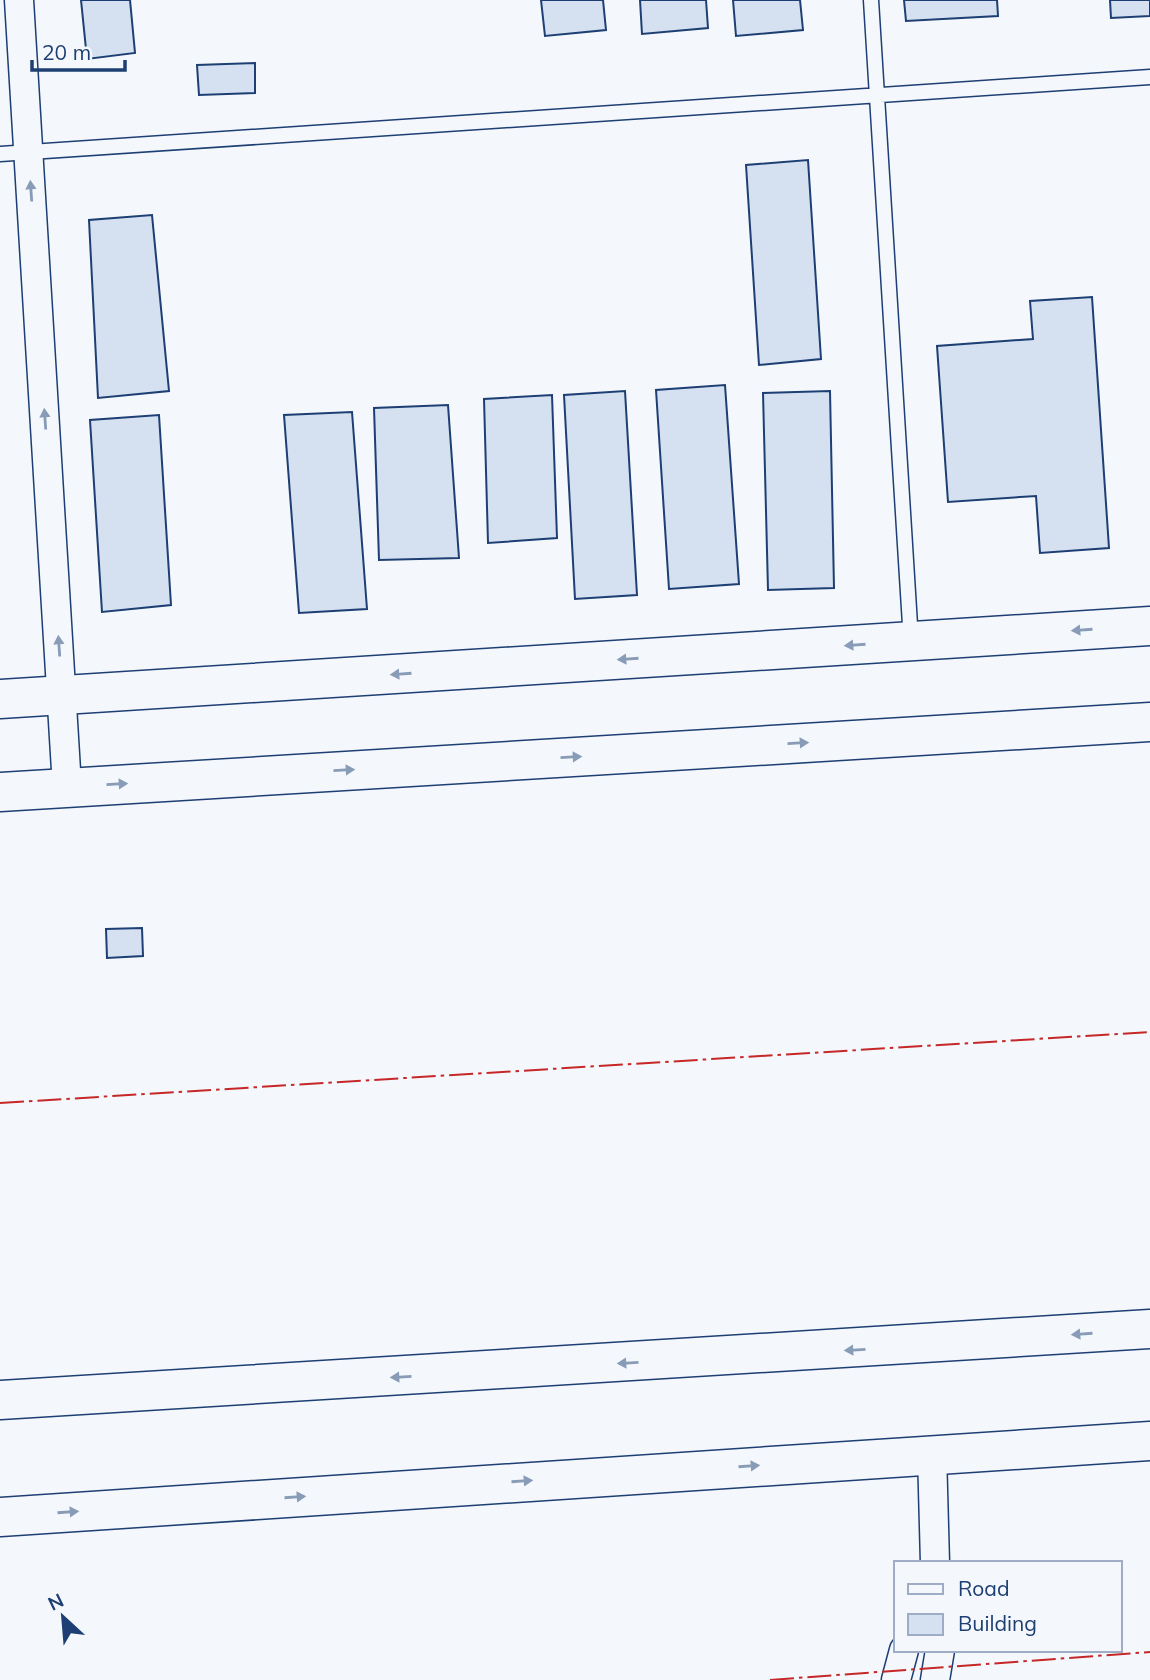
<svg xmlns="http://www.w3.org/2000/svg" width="1150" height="1680" viewBox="0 0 1150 1680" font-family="Mulish,sans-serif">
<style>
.building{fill:#d5e0f0;stroke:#1d3f73;stroke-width:2}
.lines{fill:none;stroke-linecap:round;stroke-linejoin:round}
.lane-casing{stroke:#1d3f73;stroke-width:17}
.street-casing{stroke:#1d3f73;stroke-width:31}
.secondary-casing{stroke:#1d3f73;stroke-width:41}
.primary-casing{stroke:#1d3f73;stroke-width:41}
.lane{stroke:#f4f7fb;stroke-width:14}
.street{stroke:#f4f7fb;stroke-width:28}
.secondary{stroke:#f4f7fb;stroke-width:38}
.primary{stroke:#f4f7fb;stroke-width:38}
.power{stroke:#c62828;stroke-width:2;stroke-dasharray:24 5 3.5 5;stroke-linecap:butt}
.oneway{fill:#889bb7}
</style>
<rect width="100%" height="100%" fill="#f4f7fb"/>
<!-- building -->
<path class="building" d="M81 0H130L135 53 87 59Z
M541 0H603L606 30 545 36Z
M640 0H706L708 28 642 34Z
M733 0H800L803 30 736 36Z
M904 0H997L998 16 906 21Z
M1110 0H1150V16L1111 18Z
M255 63V93L199 95 197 65Z
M808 160 821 359 759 365 746 165Z
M152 215 169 391 98 398 89 220Z
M1092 297 1109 548 1040 553 1036 496 948 502 937 346 1033 339 1030 301Z
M725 385 739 584 669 589 656 390Z
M625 391 637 595 575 599 564 395Z
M830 391 834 588 768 590 763 393Z
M552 395 557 538 488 543 484 399Z
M448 405 459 558 379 560 374 408Z
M352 412 367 609 299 613 284 415Z
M159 415 171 605 102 612 90 420Z
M142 928 143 956 107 958 106 929Z"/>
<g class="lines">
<defs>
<path id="lane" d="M871 0 911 641
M0 154 1150 77"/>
<path id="street" d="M19 0 67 787
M932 1453 935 1563
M896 1680 904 1650
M935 1680 940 1650"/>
<path id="secondary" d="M0 699 1150 626
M0 792 1150 722"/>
<path id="primary" d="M0 1400 1150 1329
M0 1517 1150 1441"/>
</defs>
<!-- lane casing -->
<use href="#lane" class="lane-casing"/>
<!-- street casing -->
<use href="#street" class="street-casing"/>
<!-- secondary casing -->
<use href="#secondary" class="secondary-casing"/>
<!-- primary casing -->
<use href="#primary" class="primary-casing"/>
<!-- lane -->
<use href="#lane" class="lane"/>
<!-- street -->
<use href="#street" class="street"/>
<!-- secondary -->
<use href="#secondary" class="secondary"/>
<!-- primary -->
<use href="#primary" class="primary"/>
<!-- power -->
<path class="power" d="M0 1103 1150 1032
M770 1680 1150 1652"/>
</g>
<!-- one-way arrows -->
<defs><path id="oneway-solid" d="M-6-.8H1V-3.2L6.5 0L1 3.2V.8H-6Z" transform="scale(1.75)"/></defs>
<g class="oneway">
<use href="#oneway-solid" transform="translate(31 191) rotate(-94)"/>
<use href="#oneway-solid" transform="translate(45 419) rotate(-94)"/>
<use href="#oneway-solid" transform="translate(1082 630) rotate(176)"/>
<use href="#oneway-solid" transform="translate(855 645) rotate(176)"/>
<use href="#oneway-solid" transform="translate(59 646) rotate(-94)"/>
<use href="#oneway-solid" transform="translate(628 659) rotate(176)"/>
<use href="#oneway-solid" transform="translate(401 674) rotate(176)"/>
<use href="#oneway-solid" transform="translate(798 743) rotate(-3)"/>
<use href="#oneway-solid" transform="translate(571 757) rotate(-3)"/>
<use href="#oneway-solid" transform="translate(344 770) rotate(-3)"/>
<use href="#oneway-solid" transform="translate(117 784) rotate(-3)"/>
<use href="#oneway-solid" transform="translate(1082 1334) rotate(176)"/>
<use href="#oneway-solid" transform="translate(855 1350) rotate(177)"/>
<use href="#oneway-solid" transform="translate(628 1363) rotate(177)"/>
<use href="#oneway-solid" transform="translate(401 1377) rotate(177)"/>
<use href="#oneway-solid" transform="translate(749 1466) rotate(-4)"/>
<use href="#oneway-solid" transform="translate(522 1481) rotate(-4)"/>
<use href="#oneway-solid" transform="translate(295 1497) rotate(-4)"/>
<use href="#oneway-solid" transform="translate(68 1512) rotate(-4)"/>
</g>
<!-- legend -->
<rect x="894" y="1561" width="228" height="91" fill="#f4f7fb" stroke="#9eadc5" stroke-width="2"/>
<rect x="908" y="1584" width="35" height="10" fill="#f4f7fb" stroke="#9eadc5" stroke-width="2"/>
<text x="958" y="1596" font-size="21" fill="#1d3f73">Road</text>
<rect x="908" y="1614" width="35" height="21" fill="#d5e0f0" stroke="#9eadc5" stroke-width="2"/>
<text x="958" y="1631" font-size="21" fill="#1d3f73">Building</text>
<!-- north arrow -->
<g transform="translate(63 1617) rotate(334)" stroke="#f4f7fb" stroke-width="5" paint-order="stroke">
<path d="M0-5L12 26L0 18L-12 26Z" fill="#1d3f73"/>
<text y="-10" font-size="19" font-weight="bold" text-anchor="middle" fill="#1d3f73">N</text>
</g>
<!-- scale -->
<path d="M32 60v10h93v-10" fill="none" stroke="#1d3f73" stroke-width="3.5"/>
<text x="42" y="60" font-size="21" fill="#1d3f73" stroke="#f4f7fb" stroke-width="5" paint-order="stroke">20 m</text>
</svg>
